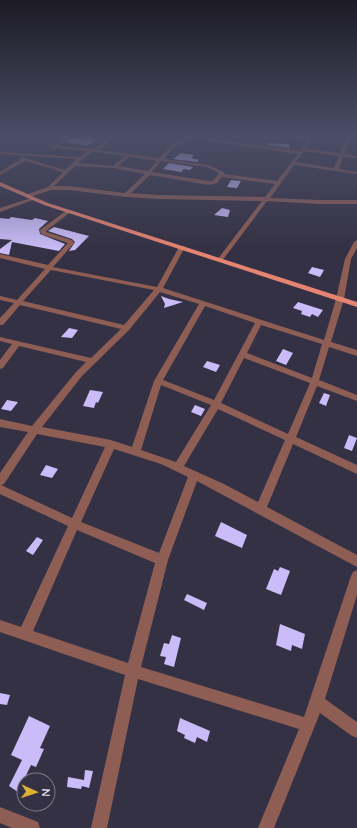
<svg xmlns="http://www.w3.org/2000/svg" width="357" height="828" viewBox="0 0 357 828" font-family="'Nunito Sans',sans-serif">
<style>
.building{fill:#c9bcf8}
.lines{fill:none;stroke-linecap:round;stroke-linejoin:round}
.minor{fill:#8e5e55;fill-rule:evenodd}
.major{fill:#e58472;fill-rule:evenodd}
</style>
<rect width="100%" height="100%" fill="#353144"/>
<!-- building -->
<path class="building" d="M80 136 98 139 87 146 66 142 72 137H80Z
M267 143 287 144H290L289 148 266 145Z
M181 153 194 155 191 158 199 160 197 162 173 159Z
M169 163 193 167 190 170 184 169 181 172 163 169Z
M231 180 241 181 237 188 227 187Z
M222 208 230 210 228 217 214 215Z
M11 217 32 220 35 218 48 221 39 229 40 234 65 244 59 251 12 242 9 255 0 253V249L12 240 0 239V218L9 219Z
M54 227 70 231 89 236 75 250 69 251 75 242 72 239 48 231Z
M312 267 324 270 320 277 308 273Z
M161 296 169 299 183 302 164 308 165 304Z
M298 302 323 310 318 317 312 314 310 317 301 314 302 311 293 308Z
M69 328 78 330 72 338 61 337Z
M283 349 293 353 286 365 276 361Z
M207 361 220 365 216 372 203 367Z
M90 390 103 392 98 403 96 402 94 408 83 406Z
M324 393 330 395 326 406 319 403Z
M7 400 18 402 11 411 1 409Z
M195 405 205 409 201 416 191 412Z
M349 435 357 438 352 451 344 448Z
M46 465 58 469 52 478 40 475Z
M221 522 247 535 242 548 215 536Z
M37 537 43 540 33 555 26 551Z
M280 567 290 571 281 595 266 589 274 569 278 571Z
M187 594 207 603 204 610 184 600Z
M280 624 305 634 302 649 292 645 291 651 276 645Z
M172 635 181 638 174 667 164 664 166 657 160 656 164 643 169 644Z
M0 693 10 695 7 705 0 704Z
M29 716 50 726 40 748 44 749 36 767 31 765 18 792 9 786 22 760 11 755Z
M180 718 210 731 207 742 197 737 195 743 184 738 185 735 177 731Z
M85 770 93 771 89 788 82 786 81 789 67 787 68 777 84 780Z"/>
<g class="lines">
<!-- minor -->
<path class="minor" d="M68 134H73L59 146 95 149 107 139 79 134H91L112 138 100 150 159 158 174 142 188 139 190 141C175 144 173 148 164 159L208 165 224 172V174L277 181 298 154 164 134H176L300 151 306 142 268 134H278L308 139 309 134H313L312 139 306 149 340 153 348 134H352L344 154 357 156V158L343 157 339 169 357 172V174L294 165 270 198 319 200H357V204H319L267 201 222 261 220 262 217 260 262 201 159 199 126 197 69 190H51L27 198 25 197V195L48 187 63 172 25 161 0 175V172L21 159 19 158 21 157 65 170 77 159 0 154V152L80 157 87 151 56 148 53 150 51 149ZM304 151 339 156 334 168 296 162ZM92 152H96L125 156 113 166 78 163ZM129 157 157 161 148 171 118 166ZM161 161 207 167 219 173 213 181H209L152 172ZM75 166 114 168 145 174 125 193 69 186H54ZM150 175 209 185 217 183 222 177 275 184 265 197 159 195 131 193Z
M31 198 36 199 0 212V208Z
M67 210 72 211 46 231V232L72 240 74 243 53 267 157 287 179 247 184 246 185 247 163 288 324 340 336 299 345 259 354 242 357 240V248L351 259 344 299 331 342 357 350V356L329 347 319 380 357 395V401L317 386 296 437 357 465V474L293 444 267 507 357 555V567L197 481 168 560 141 667 304 717 351 576 353 572 357 570V595L325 699 357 722V738L352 736 320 713 274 828H258L299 729 138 679 107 828H91L125 675 0 632V620L21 627 68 526 0 494V473L28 432 0 427V419L32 426 76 372 86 362 19 346 3 368 0 369V360L12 344 0 341V337L91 358 121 329 20 305 3 325H0V318L14 303 0 300V296L17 300 45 269 0 258V254L48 265 68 243 41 234 40 230ZM51 270 154 290 124 325 23 301ZM160 292 199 304 154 381 132 447 111 440 42 427 82 376 129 330ZM205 306 255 323 214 400 163 380ZM261 325 322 344 312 378 247 353ZM244 358 310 383 288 434 221 403ZM161 385 211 405 176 462 141 450ZM218 409 285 440 258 502 224 484 184 466ZM37 434 105 447 72 518 1 485 4 484ZM114 449 161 464 188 477 159 553 81 522ZM77 530 155 563 128 663 33 631Z
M0 807 38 822 40 828H12L0 823Z"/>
<!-- major -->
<path class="major" d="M0 182 48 203 357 302V307L44 205 0 186Z"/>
</g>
<!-- sky -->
<linearGradient id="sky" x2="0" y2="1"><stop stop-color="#1d1b25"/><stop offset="0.54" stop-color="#4b4e67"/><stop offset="1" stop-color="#4b4e67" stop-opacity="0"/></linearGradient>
<rect width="357" height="250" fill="url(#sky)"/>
<!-- north arrow -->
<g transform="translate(36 792) rotate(93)"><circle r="19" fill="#353144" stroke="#7c7989"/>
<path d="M0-3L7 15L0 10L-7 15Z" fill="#dbb233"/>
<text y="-6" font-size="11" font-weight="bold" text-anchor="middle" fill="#e6e4f0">N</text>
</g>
</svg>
